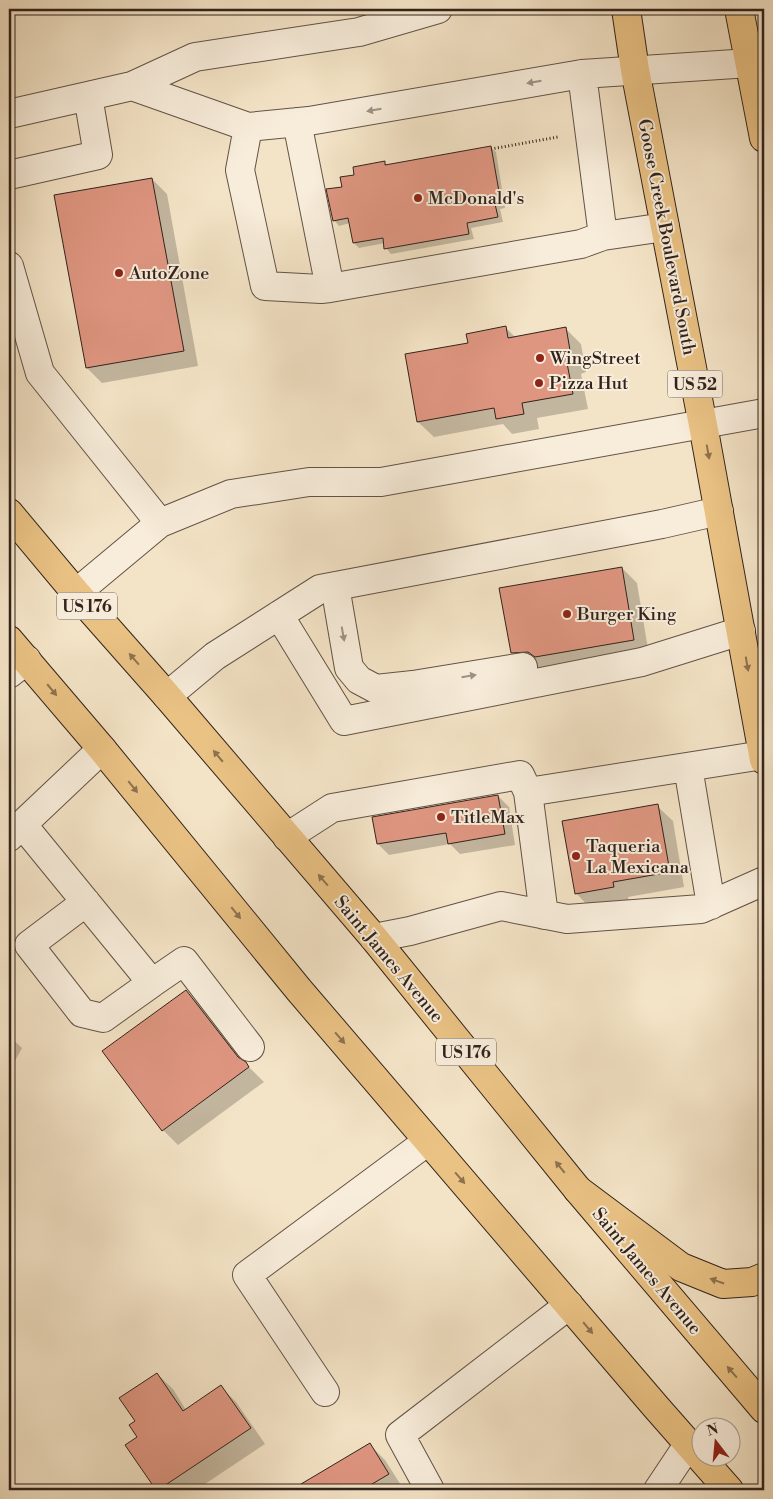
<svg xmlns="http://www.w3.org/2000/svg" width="773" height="1499" viewBox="0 0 773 1499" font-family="'Libre Bodoni',serif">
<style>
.shadow{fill:#0003}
.building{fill:#df9681;stroke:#31231c}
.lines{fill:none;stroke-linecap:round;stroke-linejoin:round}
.minor-casing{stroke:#625347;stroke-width:30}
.major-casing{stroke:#31231c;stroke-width:30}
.highway-casing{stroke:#31231c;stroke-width:30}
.path{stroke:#31231c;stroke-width:3;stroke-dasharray:1 2.5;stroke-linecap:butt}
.minor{stroke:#f8eddb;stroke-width:28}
.major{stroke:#eac284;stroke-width:28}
.highway{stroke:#eac284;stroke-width:28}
.oneway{fill:#9e9285}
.oneway2{fill:#8e7250}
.poi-dot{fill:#8f2418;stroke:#f8eddb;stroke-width:2}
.labels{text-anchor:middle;stroke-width:4;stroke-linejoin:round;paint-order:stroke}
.shield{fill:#f8eddb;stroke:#6d6055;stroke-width:1}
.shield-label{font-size:16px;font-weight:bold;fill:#31231c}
.poi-label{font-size:18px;fill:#31231c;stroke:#f8eddb;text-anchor:start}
.street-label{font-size:18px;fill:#31231c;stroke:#f8eddb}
</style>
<rect width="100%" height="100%" fill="#f4e4c7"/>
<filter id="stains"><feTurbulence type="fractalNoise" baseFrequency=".004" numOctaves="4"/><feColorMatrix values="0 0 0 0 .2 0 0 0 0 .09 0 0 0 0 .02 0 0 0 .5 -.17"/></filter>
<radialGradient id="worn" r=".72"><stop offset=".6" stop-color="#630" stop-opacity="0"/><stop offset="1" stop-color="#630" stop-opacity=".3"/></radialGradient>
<!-- shadow -->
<path class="shadow" d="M490 147 496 152 505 208 500 209 503 222 471 228 474 239 391 254 386 248 385 243 359 248 354 243 350 223 339 226 334 220 343 188 356 176 384 162 388 166Z
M152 179 167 194 198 366 102 383 87 368Z
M505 327 516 338 566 329 581 344 586 372 581 374 588 409 537 418 539 429 512 434 503 424 434 437 418 422 469 344Z
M622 568 637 583 649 655 552 672 544 667 527 668 512 653Z
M498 796 509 807 515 845 460 854 450 844 389 855 378 844Z
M657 806 673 821 684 887 628 897 629 902 591 909 576 893Z
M186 991 201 1006 244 1062 264 1082 178 1145 163 1130Z
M9 1036 22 1048 9 1072Z
M157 1374 173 1389 186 1410 221 1387 236 1402 265 1444 196 1490H157L127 1445 138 1437 136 1422Z
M370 1445 385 1460 404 1490H293Z"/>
<!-- building -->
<path class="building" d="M491 146 501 203 495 204 498 217 467 223 469 234 384 249 383 238 353 243 348 218 333 221 326 189 342 187 340 177 354 175 353 167 385 161V165Z
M152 178 184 351 86 368 54 195Z
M506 326 508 338 566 327 571 356 566 358 573 394 522 403 524 414 496 419 494 408 417 422 405 354 468 343 466 334Z
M622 567 634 640 535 657 528 652 511 653 499 588Z
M498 795 505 834 448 844 446 833 377 844 372 817Z
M658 804 670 872 613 882 614 887 575 894 562 821Z
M186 990 238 1057 246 1062 249 1067 162 1131 102 1051Z
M157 1373 183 1411 221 1385 251 1428 158 1490H156L125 1445 137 1437 129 1425 135 1421 119 1398Z
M370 1443 389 1474 362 1490H291Z"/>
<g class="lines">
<defs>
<path id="minor" d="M132 86 248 127 309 121 582 74 750 63
M9 114 132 86 195 57 359 32 438 9
M297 122 330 288
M248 127 240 170 265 286 321 289 330 288 581 244 603 236 582 74
M9 175 98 155 88 96
M603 236 665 227
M9 266 40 373 160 523
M335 586 349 668 359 680 376 689 413 685 523 667
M76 593 160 523 231 494 309 482H381L764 413
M279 615 344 721 642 662 741 631
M9 674 27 660
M167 696 215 656 320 589 662 524 719 511
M688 767 711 905
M22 824 152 983 184 961 250 1047
M9 837 102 749
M287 837 332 808 520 775 528 792
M86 902 29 945 82 1013 103 1018 152 983
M544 915 528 792 763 755
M374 938 410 931 501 906 567 919 701 909 764 881
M325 1392 247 1275 428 1141
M430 1490 400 1435 569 1305
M658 1490 688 1445"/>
<path id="major" d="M9 513 76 593 167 696 374 938 578 1190 764 1409
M9 640 102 749 299 990 656 1407 729 1490"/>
<path id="highway" d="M626 9 635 70 703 425 764 760
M739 9 764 138
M578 1190 681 1267 723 1284 752 1282 764 1277"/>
</defs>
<!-- minor casing -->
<use href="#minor" class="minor-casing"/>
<!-- major casing -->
<use href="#major" class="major-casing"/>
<!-- highway casing -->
<use href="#highway" class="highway-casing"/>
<!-- path -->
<path class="path" d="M491 149 558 137"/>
<!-- minor -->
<use href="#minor" class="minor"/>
<!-- major -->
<use href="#major" class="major"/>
<!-- highway -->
<use href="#highway" class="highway"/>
</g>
<!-- one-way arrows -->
<defs><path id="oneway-solid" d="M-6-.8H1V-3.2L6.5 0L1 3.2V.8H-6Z" transform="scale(1.25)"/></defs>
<g class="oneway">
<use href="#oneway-solid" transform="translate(534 82) rotate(170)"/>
<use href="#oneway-solid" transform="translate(374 110) rotate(170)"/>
<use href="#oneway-solid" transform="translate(343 634) rotate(80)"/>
<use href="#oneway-solid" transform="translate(469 676) rotate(-9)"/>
</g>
<g class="oneway2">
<use href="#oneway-solid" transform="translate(708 452) rotate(80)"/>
<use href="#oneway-solid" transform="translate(134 659) rotate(-131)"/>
<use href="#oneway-solid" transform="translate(747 664) rotate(80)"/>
<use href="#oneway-solid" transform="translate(52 690) rotate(50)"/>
<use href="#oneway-solid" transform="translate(218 756) rotate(-130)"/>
<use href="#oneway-solid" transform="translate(133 787) rotate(51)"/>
<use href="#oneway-solid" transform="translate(323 880) rotate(-131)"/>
<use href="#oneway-solid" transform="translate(236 913) rotate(51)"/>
<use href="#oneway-solid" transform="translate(340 1038) rotate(49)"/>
<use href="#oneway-solid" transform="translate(560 1167) rotate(-129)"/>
<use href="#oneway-solid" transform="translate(460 1178) rotate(49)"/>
<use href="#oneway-solid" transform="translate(717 1281) rotate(-161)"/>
<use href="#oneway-solid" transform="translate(588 1328) rotate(50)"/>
<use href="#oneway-solid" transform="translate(732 1372) rotate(-131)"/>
</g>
<!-- markers -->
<g class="poi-dot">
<circle cx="418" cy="198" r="5"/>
<circle cx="119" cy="273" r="5"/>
<circle cx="540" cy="358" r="5"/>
<circle cx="539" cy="383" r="5"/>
<circle cx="567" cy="614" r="5"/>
<circle cx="441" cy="817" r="5"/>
<circle cx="576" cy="856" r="5"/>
</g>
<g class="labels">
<!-- shield labels -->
<g class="shield">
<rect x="667.5" y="370.5" width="55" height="27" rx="4"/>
<rect x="57" y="592.5" width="60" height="27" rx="4"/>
<rect x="436" y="1038.5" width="60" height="27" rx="4"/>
</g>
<g class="shield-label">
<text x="695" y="390">US 52</text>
<text x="87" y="612">US 176</text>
<text x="466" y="1058">US 176</text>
</g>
<!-- poi labels -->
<g class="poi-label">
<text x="428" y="204">McDonald's</text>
<text x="129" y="279">AutoZone</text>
<text x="550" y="364">WingStreet</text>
<text x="549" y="389">Pizza Hut</text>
<text x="577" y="620">Burger King</text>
<text x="451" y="823">TitleMax</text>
<text x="586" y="852">Taqueria<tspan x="586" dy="21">La Mexicana</tspan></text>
</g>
<!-- street labels -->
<g class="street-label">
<text transform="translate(667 237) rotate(79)" y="6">Goose Creek Boulevard South</text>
<text transform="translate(389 959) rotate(50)" y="6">Saint James Avenue</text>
<text transform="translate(647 1271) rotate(50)" y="6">Saint James Avenue</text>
</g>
</g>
<!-- margin -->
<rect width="773" height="1499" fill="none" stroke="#f4e4c7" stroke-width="30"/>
<rect x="10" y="10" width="753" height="1479" fill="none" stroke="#31231c" stroke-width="2.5"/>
<rect x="15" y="15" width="743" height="1469" fill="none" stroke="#31231c"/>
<!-- north arrow -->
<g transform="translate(716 1442) rotate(344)"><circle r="24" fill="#f8eddb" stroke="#a89c8f"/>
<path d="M0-4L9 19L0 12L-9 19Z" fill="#8f2418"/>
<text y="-8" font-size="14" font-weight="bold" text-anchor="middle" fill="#31231c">N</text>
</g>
<rect width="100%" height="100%" filter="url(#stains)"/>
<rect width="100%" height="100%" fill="url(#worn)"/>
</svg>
